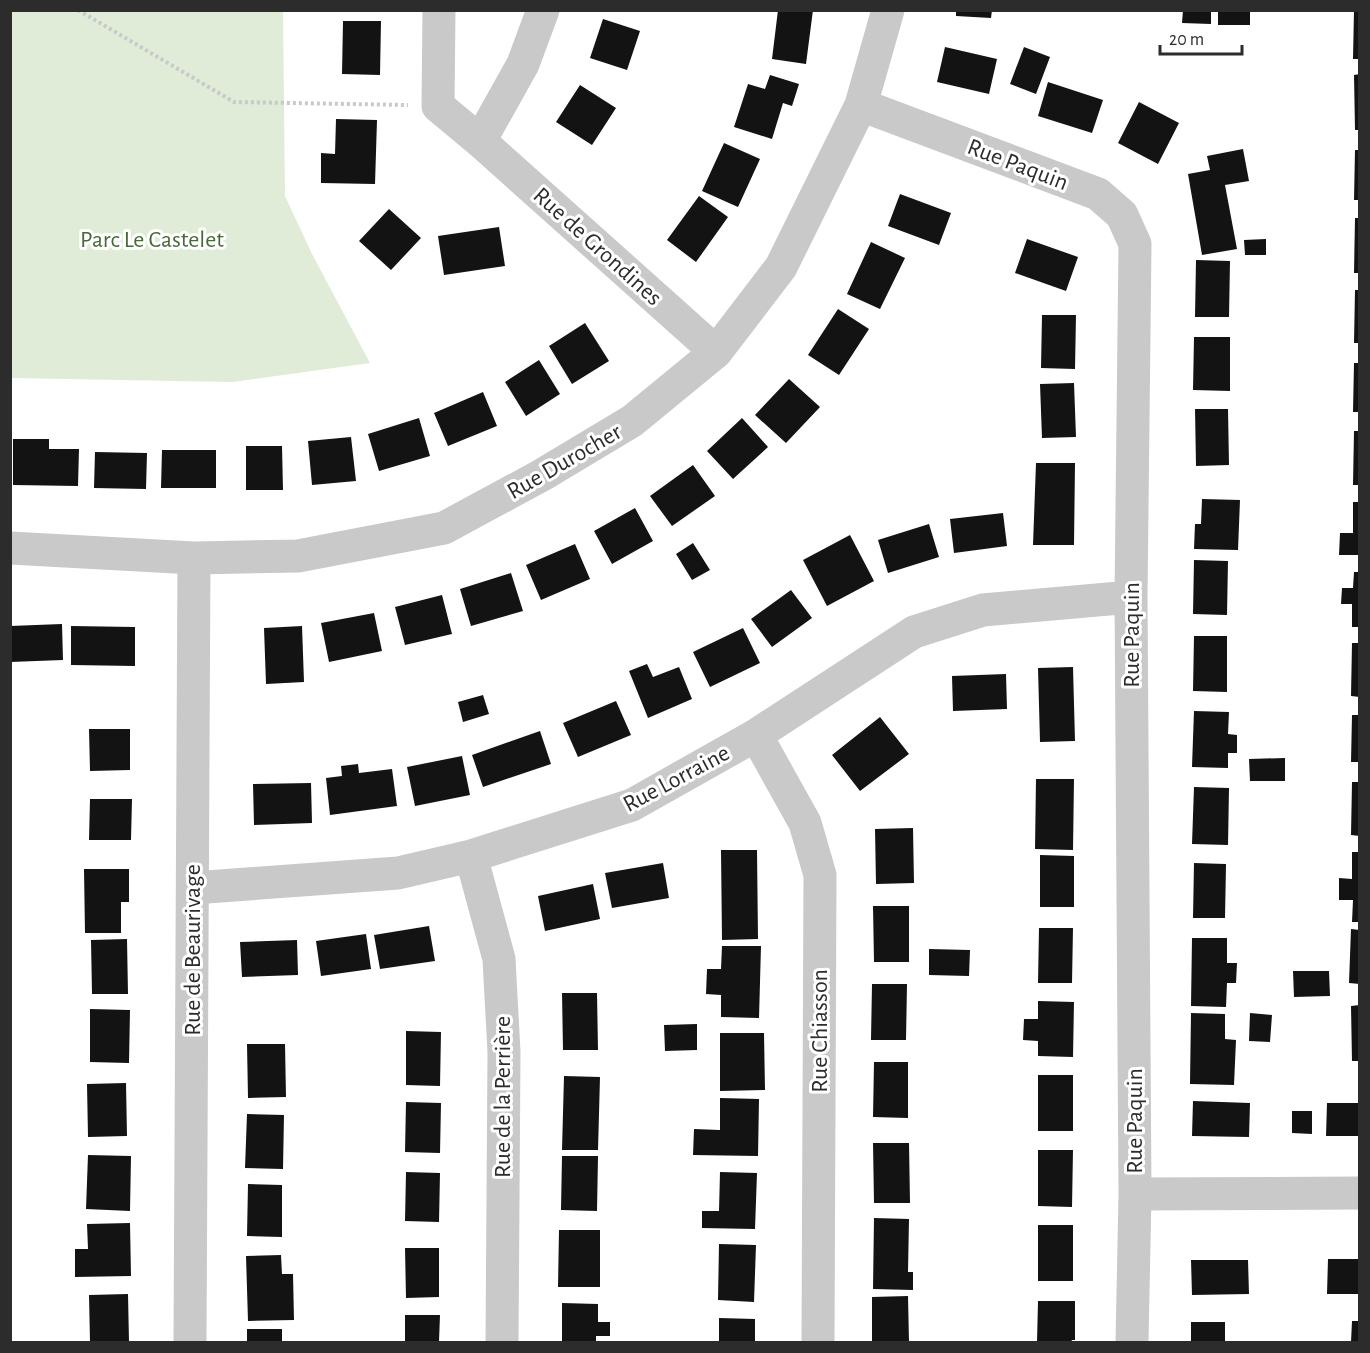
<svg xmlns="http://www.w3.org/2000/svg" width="1370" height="1353" viewBox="0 0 1370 1353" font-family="'Alegreya Sans',sans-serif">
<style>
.green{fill:#e0ebd8}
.building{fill:#131313}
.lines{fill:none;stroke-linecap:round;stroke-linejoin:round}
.path{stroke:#c9c9c9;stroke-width:4;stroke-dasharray:3 3;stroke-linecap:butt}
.street{stroke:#c9c9c9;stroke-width:33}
.labels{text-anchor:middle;stroke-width:6;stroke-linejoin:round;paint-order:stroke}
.street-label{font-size:24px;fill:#2c2c2c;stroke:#fff}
.park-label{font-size:24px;fill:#486a38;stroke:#fff}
</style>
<rect width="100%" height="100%" fill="#fff"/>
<!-- green -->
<path class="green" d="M11 10 283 11 285 196 312 254 370 363 232 382 11 378Z"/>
<!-- building -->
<path class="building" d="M778 10H813L806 64 772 59Z
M956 10H992L991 18 956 16Z
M1183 10H1211V24L1182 23Z
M1218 10H1250V25H1218Z
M1354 10H1360V59H1353Z
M603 19 640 31 627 70 590 58Z
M343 21H381L380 75 342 74Z
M945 47 997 59 989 94 937 82Z
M1024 47 1050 57 1036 94 1010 84Z
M1360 74V130H1355L1354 75Z
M770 75 799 84 792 106 783 103 772 139 734 127 748 84 765 89Z
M1048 82 1103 100 1092 133 1038 116Z
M580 85 616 108 592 145 556 122Z
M1139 102 1179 123 1158 164 1118 143Z
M336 119 377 120 375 184 321 183V153L335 154Z
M724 143 760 159 738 207 702 191Z
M1243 149 1249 181 1225 185 1237 249 1202 255 1188 174 1210 170 1207 156Z
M1355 150H1360V200H1354Z
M900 194 951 213 939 245 888 226Z
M699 196 728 217 696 262 667 240Z
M389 209 421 238 391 270 359 241Z
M1355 218H1360V273H1354Z
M499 227 505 266 444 275 438 236Z
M1027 239 1078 257 1066 291 1015 273Z
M1266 239V255H1245L1244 240Z
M871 242 905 258 880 309 847 294Z
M1196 260 1230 261 1229 317H1195Z
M1355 290H1360V343H1354Z
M838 309 869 329 839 375 808 355Z
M1042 315H1076L1075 369 1041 368Z
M585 323 609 361 572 384 549 346Z
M1194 337H1230V391L1193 390Z
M539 360 560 394 526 416 505 382Z
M1354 363H1360V412H1353Z
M789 379 820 407 786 443 755 415Z
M1074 383 1076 437 1042 438 1040 384Z
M483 392 497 426 448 446 434 413Z
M1195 409H1228L1229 465 1196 466Z
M419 418 430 456 379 471 368 434Z
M742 418 768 447 733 479 707 451Z
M1354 431H1360V485H1353Z
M351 437 356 481 312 485 308 441Z
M13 439H49V449H79L78 486 13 485Z
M246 446H282L283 490H246Z
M162 450H216V488H161Z
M95 452 147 453 146 489 94 488Z
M1036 463H1075L1074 545H1033Z
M693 465 715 496 672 526 650 496Z
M1202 499 1240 500 1238 550 1194 549 1195 524H1201Z
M1353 502H1360V555H1339L1340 533H1353Z
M635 508 653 541 612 564 594 531Z
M1003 513 1007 546 954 553 950 519Z
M929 524 939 557 888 573 878 540Z
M850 535 874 581 827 606 803 560Z
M693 543 710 570 692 580 676 554Z
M575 544 590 579 541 600 526 565Z
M1194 560 1228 561 1227 615 1193 614Z
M1354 572H1360V627H1352V604H1341L1342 588H1353Z
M511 573 523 611 471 626 460 589Z
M791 590 812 618 772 647 751 619Z
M442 595 452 634 405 645 395 607Z
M374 613 382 651 329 662 321 623Z
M62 624 63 660 10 662V626Z
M71 626 135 627V666L71 665Z
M302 626 304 682 266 684 264 628Z
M743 628 760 663 710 687 693 652Z
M1194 636H1227V692L1193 691Z
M1352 643H1360V697L1351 696Z
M647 664 653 677 679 667 692 699 648 718 629 671Z
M1073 667 1075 741 1040 742 1038 668Z
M1006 674 1007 709 953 711 952 676Z
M483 695 489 714 463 722 458 702Z
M616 701 631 735 578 757 563 723Z
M1194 711 1229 712 1228 734 1237 735V753H1228V768L1192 767Z
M1352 715H1360V762H1351Z
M880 717 909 754 860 791 832 755Z
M89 729H130V770L90 771Z
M540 731 551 764 483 787 472 755Z
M462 756 470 795 415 806 407 767Z
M1285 758V781H1250L1249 759Z
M358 764 359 773 392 769 397 806 330 815 326 778 342 776 341 766Z
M1036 779H1074L1073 850 1035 849Z
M1352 782H1360V836L1351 835Z
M311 783 312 823 254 825 253 784Z
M1194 787 1229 788 1228 845 1192 844Z
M90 799H132L131 840H89Z
M913 828 914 883 876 884 875 829Z
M721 850H757L758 939 722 940Z
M1352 852H1360V922H1352L1353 900H1339V878L1352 879Z
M1040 855 1074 856V907H1040Z
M663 863 669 898 612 908 605 873Z
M1194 863 1226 864 1225 918H1193Z
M84 869H129V902H121V933H85Z
M593 884 600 919 545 931 538 896Z
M873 906H909V962H874Z
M429 926 435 961 380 969 374 935Z
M1039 928H1073L1072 983H1038Z
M1351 929 1360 930V984L1349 983Z
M366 934 371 969 321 976 316 941Z
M1192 938H1227V963H1237L1236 983H1227L1226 1007 1191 1006Z
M127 939 128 994H92L91 940Z
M297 940 298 975 242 977 240 942Z
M722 946H761L759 1018 721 1017V995L706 994 707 969H721Z
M929 949 970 950 969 976 929 975Z
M1293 971H1329L1330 996 1294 997Z
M872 984H907L906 1040H871Z
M562 993H597L598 1050H563Z
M1038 1001 1074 1002 1073 1057 1038 1056V1041L1023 1040 1024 1019H1038Z
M1360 1005V1061H1352L1351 1006Z
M90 1009 130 1010 129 1063 90 1062Z
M1191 1013 1225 1014V1039L1236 1040 1234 1085 1190 1084Z
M1250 1013 1272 1015 1270 1042 1249 1041Z
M697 1024V1050L665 1051 664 1025Z
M406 1031 441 1032 440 1086 406 1085Z
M720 1033H764L765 1090 720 1091Z
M247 1044H285L286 1097 248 1098Z
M874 1062H908V1118L873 1117Z
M1038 1075H1073V1131H1038Z
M564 1076 600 1077 598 1150H562Z
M126 1083 127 1136 88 1137 87 1084Z
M720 1098 759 1099 758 1156 693 1155 694 1129 720 1130Z
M1193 1101 1250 1103 1249 1137 1192 1136Z
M406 1102 441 1103 440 1153 405 1152Z
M1327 1103H1360V1136H1326Z
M1292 1111H1312V1134L1292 1133Z
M247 1114 284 1115 283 1169 245 1168Z
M873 1143H909L910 1203H874Z
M1038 1150H1073L1072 1207 1038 1206Z
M88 1155 131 1156 130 1211 86 1209Z
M562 1156H598L597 1211 561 1210Z
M406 1172 440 1173 439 1222 405 1221Z
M720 1172 757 1173 755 1229 702 1228V1211H719Z
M248 1184 282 1185V1237L247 1236Z
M874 1218 909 1219 908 1272H913V1290L873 1289Z
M130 1223 131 1276 75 1277V1249H88L87 1224Z
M1038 1225H1073V1281H1038Z
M559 1230H600V1287H558Z
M719 1244 756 1245 754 1302 718 1300Z
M405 1248H439V1297L406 1298Z
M281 1255 282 1274H293L294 1320 248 1321 246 1256Z
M1328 1259H1360V1294H1327Z
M1191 1260H1248L1249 1294 1192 1295Z
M128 1294 129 1342H90L89 1295Z
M908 1296 909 1342H872V1297Z
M1038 1301H1075V1340H1072L1071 1342H1037Z
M562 1303 598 1304V1322H610V1336H596V1342H562Z
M405 1315H440L439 1342H405Z
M719 1318 755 1319V1342H719Z
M1352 1321H1360V1342H1351Z
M1191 1322H1225V1342H1191Z
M247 1329H282V1342H247Z"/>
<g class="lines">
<!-- path -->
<path class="path" d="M78 10 234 102 408 105"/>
<!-- street -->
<path class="street" d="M439 10 438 106 480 141
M543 10 523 64 480 141 716 352
M861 105 1098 194 1122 215 1135 244 1131 597 1135 1194 1132 1342
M10 548 194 558 298 556 444 528 542 475 632 421 716 352 781 267 861 105 888 10
M756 735 805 823 820 875 818 1342
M471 856 499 959 504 1052 502 1342
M193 888 398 873 471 856 632 805 756 735 914 632 983 610 1131 597
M1135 1194 1360 1193
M190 1342 194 558"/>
</g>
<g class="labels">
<!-- street labels -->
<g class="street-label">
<text transform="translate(1018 164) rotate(21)" y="8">Rue Paquin</text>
<text transform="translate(598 246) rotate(42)" y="8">Rue de Grondines</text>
<text transform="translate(564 461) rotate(-30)" y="8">Rue Durocher</text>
<text transform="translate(1131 635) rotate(-90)" y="8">Rue Paquin</text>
<text transform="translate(676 778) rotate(-28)" y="8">Rue Lorraine</text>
<text transform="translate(192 950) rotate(-90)" y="8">Rue de Beaurivage</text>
<text transform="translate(819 1031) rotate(-90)" y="8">Rue Chiasson</text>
<text transform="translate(502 1097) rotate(-90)" y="8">Rue de la Perrière</text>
<text transform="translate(1134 1121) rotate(-90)" y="8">Rue Paquin</text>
</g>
<!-- park labels -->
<g class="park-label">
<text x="152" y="247">Parc Le Castelet</text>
</g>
</g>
<!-- border -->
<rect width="1370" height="1353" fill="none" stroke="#2c2c2c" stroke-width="24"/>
<!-- scale -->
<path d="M1160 45v9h82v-9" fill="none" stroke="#2c2c2c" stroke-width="3"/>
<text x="1169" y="45" font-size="18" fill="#2c2c2c" stroke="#ffffff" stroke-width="4.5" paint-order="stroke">20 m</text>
</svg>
